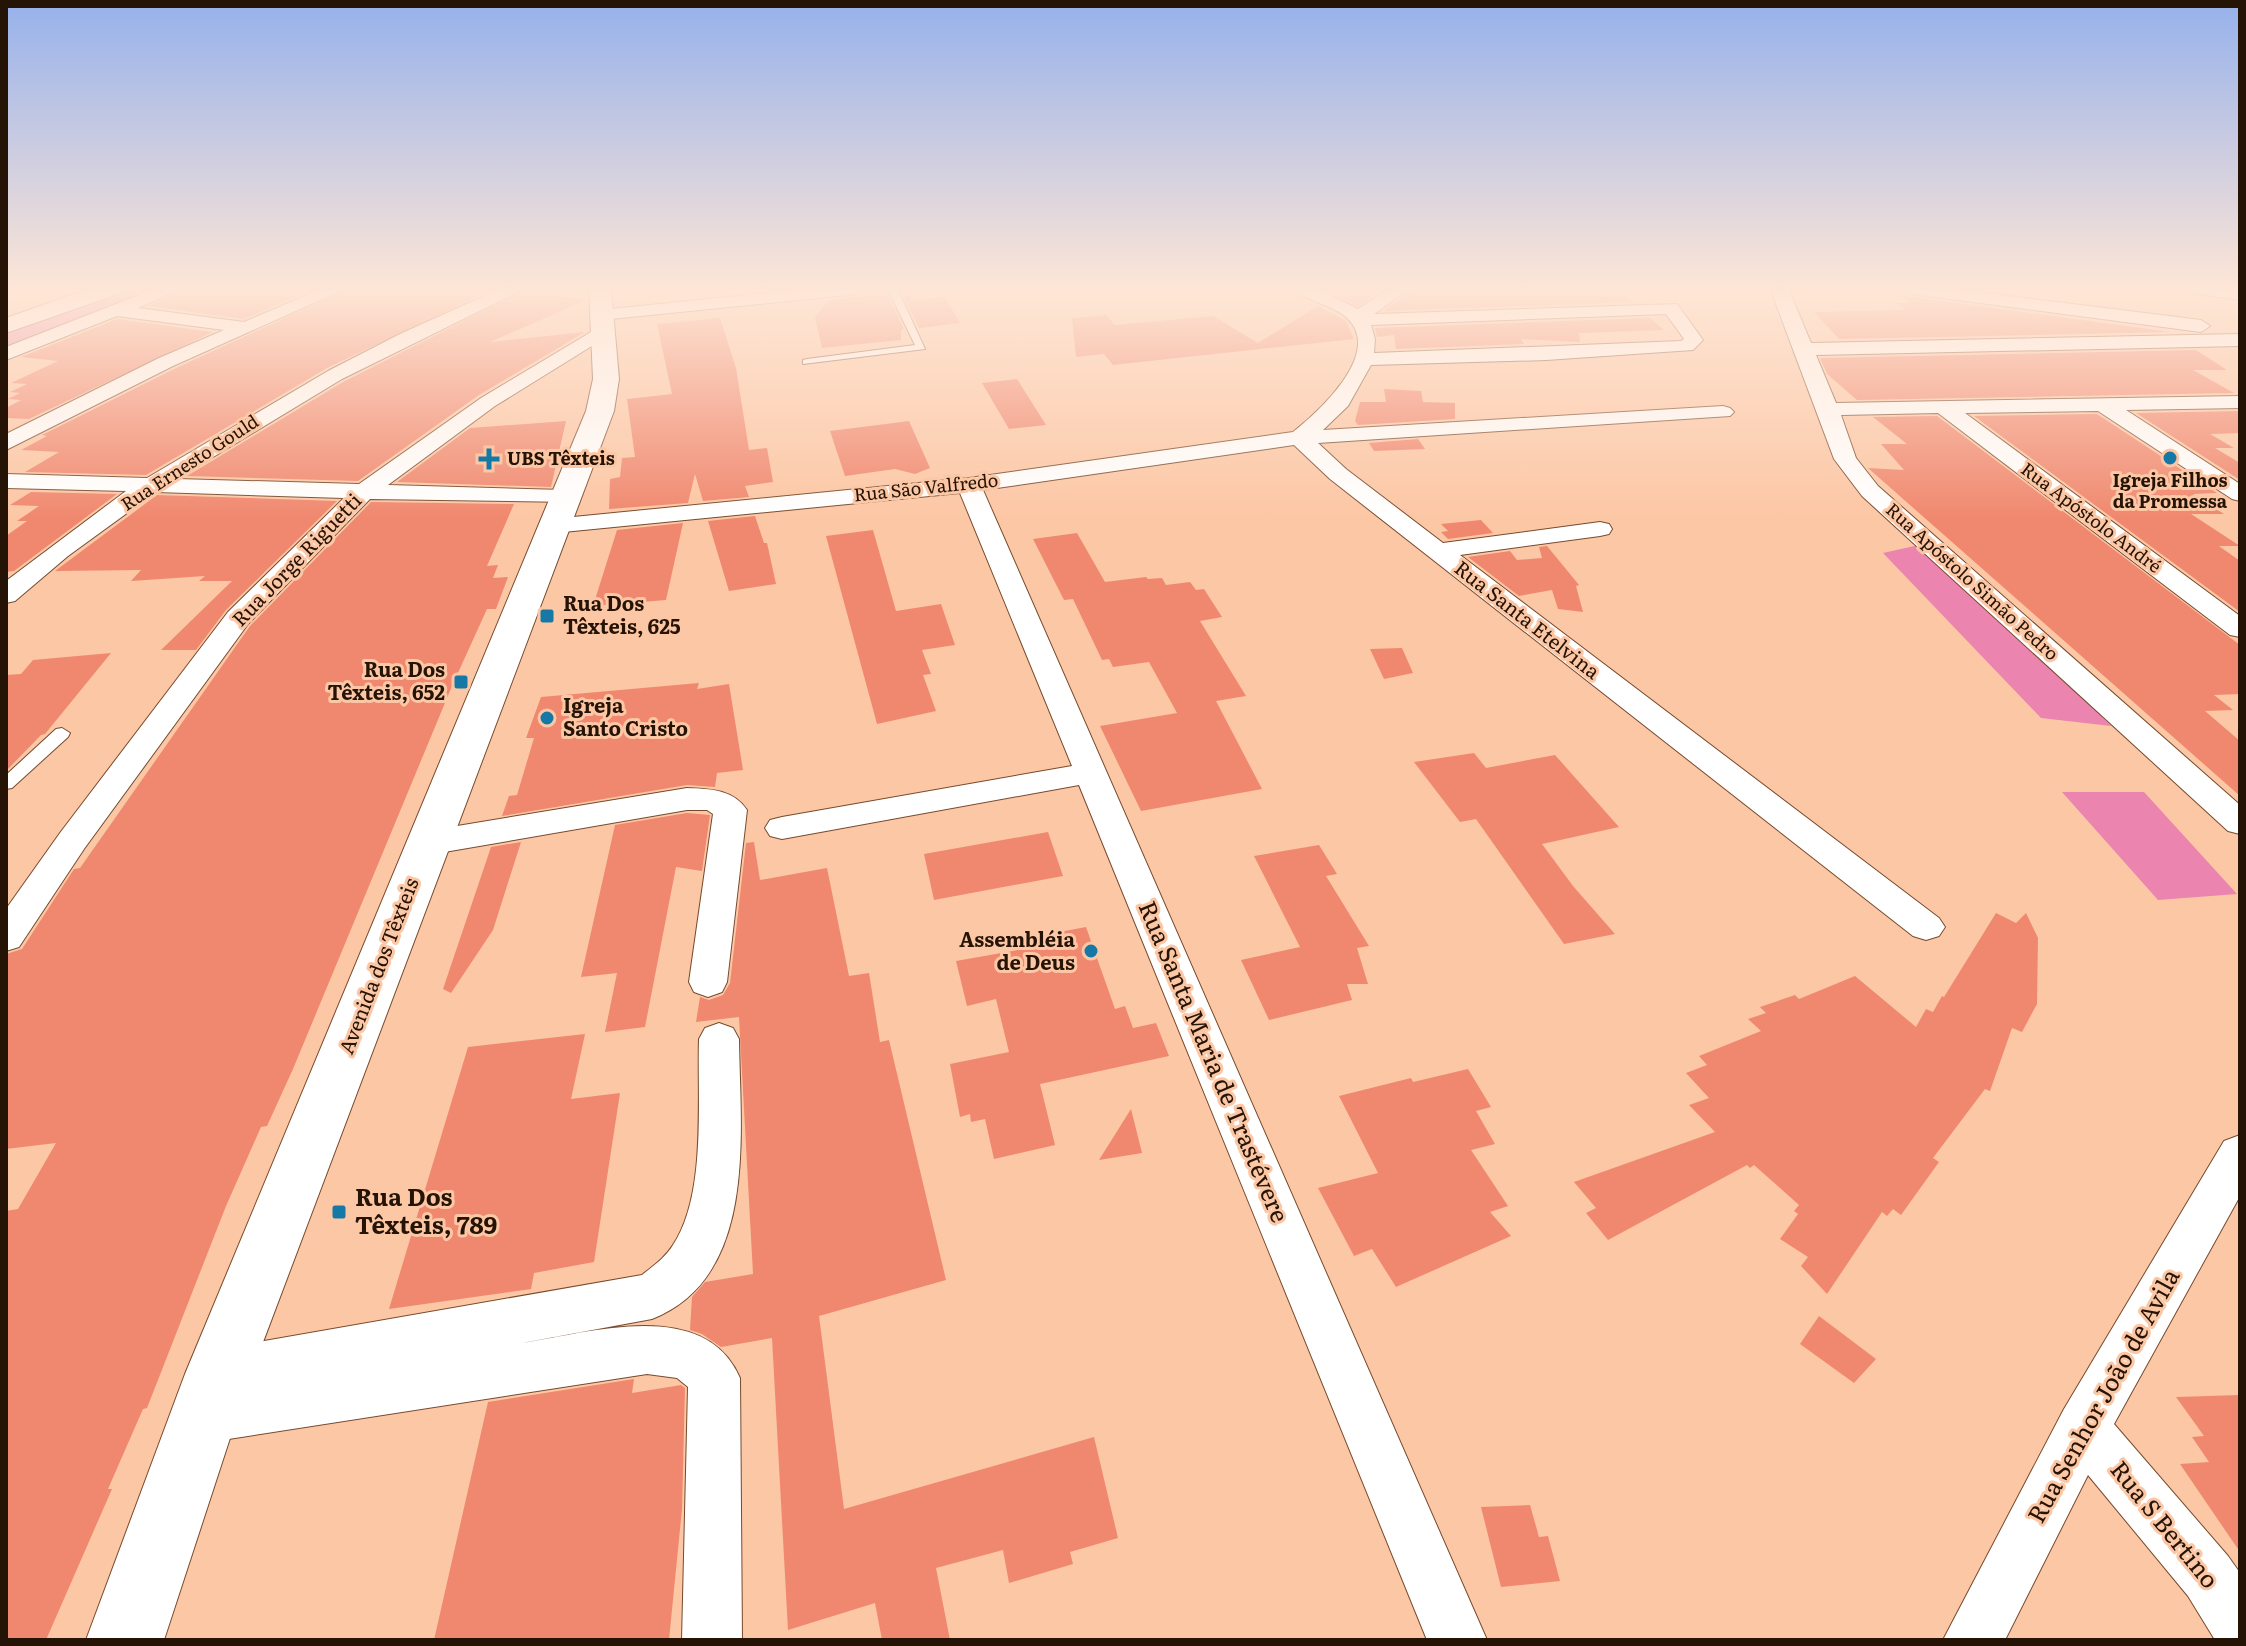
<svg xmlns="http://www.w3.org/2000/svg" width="2246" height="1646" viewBox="0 0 2246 1646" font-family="Literata,serif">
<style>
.green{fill:#eb84af}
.building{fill:#f0886f}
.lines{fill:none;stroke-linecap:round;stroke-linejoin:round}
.lane-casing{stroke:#774a2c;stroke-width:2}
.street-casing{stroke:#774a2c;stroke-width:2}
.secondary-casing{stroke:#774a2c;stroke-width:2}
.lane{fill:#fff;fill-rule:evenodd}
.street{fill:#fff;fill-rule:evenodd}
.secondary{fill:#fff;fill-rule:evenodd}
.poi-dot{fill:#1679a5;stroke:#fcc7a5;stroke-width:3}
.labels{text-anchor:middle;stroke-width:6;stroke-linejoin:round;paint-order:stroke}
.far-poi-label{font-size:18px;font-weight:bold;fill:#251306;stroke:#fcc7a5;text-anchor:start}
.far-street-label{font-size:18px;fill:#251306;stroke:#fcc7a5}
.street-label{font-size:20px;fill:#251306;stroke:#fcc7a5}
.poi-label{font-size:20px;font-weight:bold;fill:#251306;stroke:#fcc7a5;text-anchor:start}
.near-street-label{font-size:24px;fill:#251306;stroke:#fcc7a5}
.near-poi-label{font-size:24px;font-weight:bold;fill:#251306;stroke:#fcc7a5;text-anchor:start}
</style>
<rect width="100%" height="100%" fill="#fcc7a5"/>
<!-- green -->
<path class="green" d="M130 288H161L6 349V334Z
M1928 543 2111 726 2041 718 1883 553Z
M2062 792H2144L2237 894 2158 900Z"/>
<!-- building -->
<path class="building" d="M185 288H315L244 319 149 306Z
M350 288H495L327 368 146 475 25 472 59 452 21 450 47 436 42 435 174 369Z
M529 288H573L557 296 586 300 490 342 585 332 479 395 358 481 187 476 343 382Z
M880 288H884L904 329 901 330V340L822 348 815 317 829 300 868 296Z
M900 288H911V300L945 297 960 323 919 328Z
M1347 288H1384L1358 306 1336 295Z
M1414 288 1617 289 1633 302 1384 311Z
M1896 293 1904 296 2171 332 1839 339 1814 312 1906 310 1896 303H1911Z
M1318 306 1346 321 1354 339 1113 365 1104 354 1076 357 1072 318 1106 315 1115 325 1213 316 1258 343Z
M720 318 736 368 749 450 767 448 773 482 745 486 749 497 703 501 695 474 688 503 609 509 610 479 620 477 622 458 635 457 627 399 672 394 657 324Z
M1650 318 1664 330 1579 333 1580 342 1521 339 1524 344 1396 349 1394 335 1377 337 1375 328Z
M117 319 213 332 29 419 6 418V408L21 400 8 399 20 393 10 392 27 384 11 383 58 361 21 357Z
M2196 350 2227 370H2193L2234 393 1857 400 1827 374 1820 358Z
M1017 379 1046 425 1009 429 982 383Z
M1384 389 1421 391 1423 402 1455 403V419L1358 425 1355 421 1360 402H1386Z
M2240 411V433L2210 434 2234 448H2215L2240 463V480L2136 413Z
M2097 414 2217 493 2193 494 2224 514H2191L2240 546H2219L2240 561V612L1974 416Z
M1937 416 2240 645V694L2214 695 2233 710 2205 711 2240 741V796L1868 468 1904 470 1881 444H1907L1873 417Z
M566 421 551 487 397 482 470 428Z
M909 421 930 468 915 474 895 469 845 476 830 431Z
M1418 439 1425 449 1374 451 1369 443Z
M31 492 117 494 14 571 6 572V536L27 521H17L39 506 10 505Z
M157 495 337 501 226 610 196 650H161L232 581H199L205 576 131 581 141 570 55 571Z
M371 502 514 504 487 566 498 565 493 578 508 577 496 609H487L452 686 293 1069 267 1126 261 1127 226 1206 147 1408 143 1409 108 1489H112L46 1640H6V1211L18 1209 56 1143 6 1149V954L22 949 74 869 80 868 250 626Z
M755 516 764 543H767L776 584 729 591 708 521Z
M1481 520 1493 533 1448 539 1441 532 1448 531 1441 524Z
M683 523 666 600 593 606 617 530Z
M873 530 896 611 941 604 955 645 922 650 931 674 923 675 936 711 877 724 826 536Z
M1077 533 1105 582 1146 577 1148 579 1162 578 1166 585 1190 582 1196 590 1204 589 1222 617 1200 621 1246 696 1216 701 1262 789 1141 811 1100 726 1177 713 1149 662 1113 667 1109 659 1102 660 1073 599 1064 600 1033 539Z
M1547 546 1579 585 1576 586 1583 612 1558 609 1552 590 1519 596 1468 557 1510 551 1517 560 1542 558 1539 547Z
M1402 648 1413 673 1384 679 1370 649Z
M111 653 45 734 41 735 6 771V675L21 674 33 660Z
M699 683 697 689 729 684 743 770 717 773 715 787 687 785 502 816 509 796 517 795 534 738H526L541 697Z
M1474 753 1486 768 1555 755 1619 827 1542 844 1573 886 1615 934 1564 944 1476 819 1460 822 1414 762Z
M687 813 710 815 702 871 676 867 645 1027 605 1032 617 973 581 977 615 825Z
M1048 832 1063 876 934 900 924 854Z
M521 842 493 930 451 993 443 989 491 847Z
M754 842 760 880 827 868 849 976 869 973 880 1042 889 1040 946 1280 819 1316 844 1509 1094 1437 1118 1538 1070 1552 1073 1564 1009 1583 1003 1550 936 1568 950 1640H882L875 1603 788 1630 772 1338 721 1347 702 1334 690 1330 692 1297 705 1282 753 1274 739 1017 696 1022 700 997 709 1000 723 995 730 983 746 843Z
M1319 845 1337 874 1326 876 1369 946 1357 948 1368 984H1347L1352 1000 1269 1020 1241 960 1300 947 1254 856Z
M1996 913 2016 923 2026 913 2038 938 2037 1004 2022 1032 2012 1028 1990 1091 1985 1089 1933 1158 1939 1162 1901 1215 1893 1209 1887 1216 1882 1212 1827 1294 1801 1266 1808 1257 1780 1239 1798 1214 1794 1211 1799 1205 1754 1165 1750 1168 1747 1165 1608 1240 1586 1213 1596 1208 1574 1182 1715 1132 1689 1105 1709 1098 1686 1073 1707 1065 1699 1056 1761 1031 1748 1019 1766 1013 1760 1007 1795 995 1799 999 1855 976 1916 1027 1926 1009 1933 1012 1942 996 1944 997Z
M1086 927 1115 1009 1125 1006 1133 1028 1156 1023 1169 1056 1040 1084 1055 1145 994 1159 985 1119 971 1122 970 1114 960 1117 950 1064 1009 1052 996 999 967 1006 956 961 1057 943 1054 933Z
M585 1034 571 1099 620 1093 594 1262 534 1273 531 1289 389 1309 468 1047Z
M1468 1069 1491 1107 1476 1111 1495 1144 1471 1150 1508 1206 1490 1212 1511 1236 1396 1287 1372 1249 1354 1256 1318 1188 1378 1173 1339 1096 1411 1078 1413 1082Z
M1131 1109 1142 1153 1099 1160Z
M1819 1316 1876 1359 1854 1383 1800 1344Z
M634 1379 632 1393 681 1385 685 1388 682 1509 669 1640H434L488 1402Z
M2240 1395V1552L2180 1464 2209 1462 2192 1437 2204 1436 2176 1397Z
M1530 1505 1539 1537 1548 1536 1560 1581 1501 1587 1481 1507Z"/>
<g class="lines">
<defs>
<path id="lane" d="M887 288H897L925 349 803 364V360L807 359 915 345Z
M62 728 70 733 68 737 12 788 6 789V775L56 729Z"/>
<path id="street" d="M157 288H182L138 308 244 322 323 288H347L173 366 6 450V434L159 358 224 330 117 316 6 360V347Z
M502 288H526L342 379 177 479 359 484 481 398 601 326 608 328 610 332 608 336 495 406 388 485 564 490 572 492 576 497 572 502 370 499 248 624 84 849 19 947 6 951V909L60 833 228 612 344 498 156 492 68 556 15 601 6 603V581L126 491 6 488V474L147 478 328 371 400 334Z
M816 288H877L868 293 601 320 592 315 601 310Z
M1293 288H1316L1358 309 1390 288H1411L1374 314 1677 304 1703 340 1693 350 1546 360 1371 365 1348 406 1323 430 1723 406 1730 408 1734 412 1730 416 1318 443 1346 469 1443 543 1600 522 1609 524 1612 529 1609 534 1600 536 1460 555 1939 918 1945 927 1939 936 1926 940 1913 936 1330 479 1294 445 983 490 1487 1640H1427L1079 785 782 839 770 836 765 828 770 820 782 817 1072 766 960 493 553 533 544 531 541 526 544 521 553 519 969 478 1293 432C1317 413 1383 354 1348 319 1333 304 1308 303 1293 288ZM1666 314 1684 339 1681 341 1374 353 1375 339 1371 325Z
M1770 288H1788L1811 343 2240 334V346L1816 355 1836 403 2240 396V408L2126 410 2240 484V501L2232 499 2098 411 1965 413 2240 616V637L2230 635 1938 413 1841 415 1856 458 1878 486 2240 805V834L2228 831 1862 496 1834 459Z
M1895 288H1945L2201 320 2210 326 2201 332 1904 293Z
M2182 288 2240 290V300L2191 293Z
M687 788C710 789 733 789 747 810L727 982 722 992 708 997 694 992 689 982 713 814 707 810H687L427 855 415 851 410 843 415 835 427 831Z
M719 1023 733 1028 739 1039C740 1131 759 1277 652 1319L522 1343C589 1333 705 1296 740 1378L742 1640H682L688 1387 677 1378 647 1374 203 1443 184 1436 177 1417 184 1398 200 1392 192 1374 200 1356 218 1349 642 1275C653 1266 665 1258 673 1245 707 1194 697 1099 699 1039L705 1028Z
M2240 1135V1196L2114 1424 2228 1556 2240 1573V1640H2215L2188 1596 2088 1475 2005 1640H1943L2064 1409 2224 1141Z"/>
<path id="secondary" d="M91 288H124L121 293 6 333V318Z
M589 288H611L619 379 614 411 251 1374 164 1640H86L185 1374 586 411 593 379Z"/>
</defs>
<!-- lane casing -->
<use href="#lane" class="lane-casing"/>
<!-- street casing -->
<use href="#street" class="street-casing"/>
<!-- secondary casing -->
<use href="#secondary" class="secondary-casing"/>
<!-- lane -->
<use href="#lane" class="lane"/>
<!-- street -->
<use href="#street" class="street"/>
<!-- secondary -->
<use href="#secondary" class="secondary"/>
</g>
<!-- sky -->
<linearGradient id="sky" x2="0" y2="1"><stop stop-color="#96b1ec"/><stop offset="0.56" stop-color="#fee6d6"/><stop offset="1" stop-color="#fee6d6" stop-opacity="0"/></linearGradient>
<rect width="2246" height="518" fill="url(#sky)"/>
<!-- markers -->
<g class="poi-dot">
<circle cx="2170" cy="458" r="8"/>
<path d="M485 447h8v8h8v8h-8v8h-8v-8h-8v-8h8z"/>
<rect x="539" y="608" width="16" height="16" rx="4"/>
<rect x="453" y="674" width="16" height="16" rx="4"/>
<circle cx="547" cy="718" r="8"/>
<circle cx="1091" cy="951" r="8"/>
<rect x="331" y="1204" width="16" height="16" rx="4"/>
</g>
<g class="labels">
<!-- far-poi labels -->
<g class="far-poi-label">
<text x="507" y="465">UBS Têxteis</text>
<text x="2170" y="487" text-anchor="middle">Igreja Filhos<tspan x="2170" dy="21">da Promessa</tspan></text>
</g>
<!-- far-street labels -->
<g class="far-street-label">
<text transform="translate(190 463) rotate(-33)" y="6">Rua Ernesto Gould</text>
<text transform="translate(926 488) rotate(-6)" y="6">Rua São Valfredo</text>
<text transform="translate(2091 518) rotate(37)" y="6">Rua Apóstolo André</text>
<text transform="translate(1972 582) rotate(42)" y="6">Rua Apóstolo Simão Pedro</text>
</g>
<!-- street labels -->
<g class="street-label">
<text transform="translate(297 560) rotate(-46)" y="7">Rua Jorge Riguetti</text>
<text transform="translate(1527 620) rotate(38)" y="7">Rua Santa Etelvina</text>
<text transform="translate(379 966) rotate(-69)" y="7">Avenida dos Têxteis</text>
</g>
<!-- poi labels -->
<g class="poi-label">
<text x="563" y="611">Rua Dos<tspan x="563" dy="23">Têxteis, 625</tspan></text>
<text x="445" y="677" text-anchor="end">Rua Dos<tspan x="445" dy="23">Têxteis, 652</tspan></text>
<text x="563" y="713">Igreja<tspan x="563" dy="23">Santo Cristo</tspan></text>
<text x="1075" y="947" text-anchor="end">Assembléia<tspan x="1075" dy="23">de Deus</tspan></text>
</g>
<!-- near-street labels -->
<g class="near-street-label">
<text transform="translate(1213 1062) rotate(67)" y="8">Rua Santa Maria de Trastévere</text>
<text transform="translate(2104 1396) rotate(-61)" y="8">Rua Senhor João de Avila</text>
<text transform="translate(2164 1525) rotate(51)" y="8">Rua S Bertino</text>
</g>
<!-- near-poi labels -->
<g class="near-poi-label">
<text x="355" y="1206">Rua Dos<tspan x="355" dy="28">Têxteis, 789</tspan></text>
</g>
</g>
<!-- border -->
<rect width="2246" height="1646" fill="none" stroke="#251306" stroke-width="16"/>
</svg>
